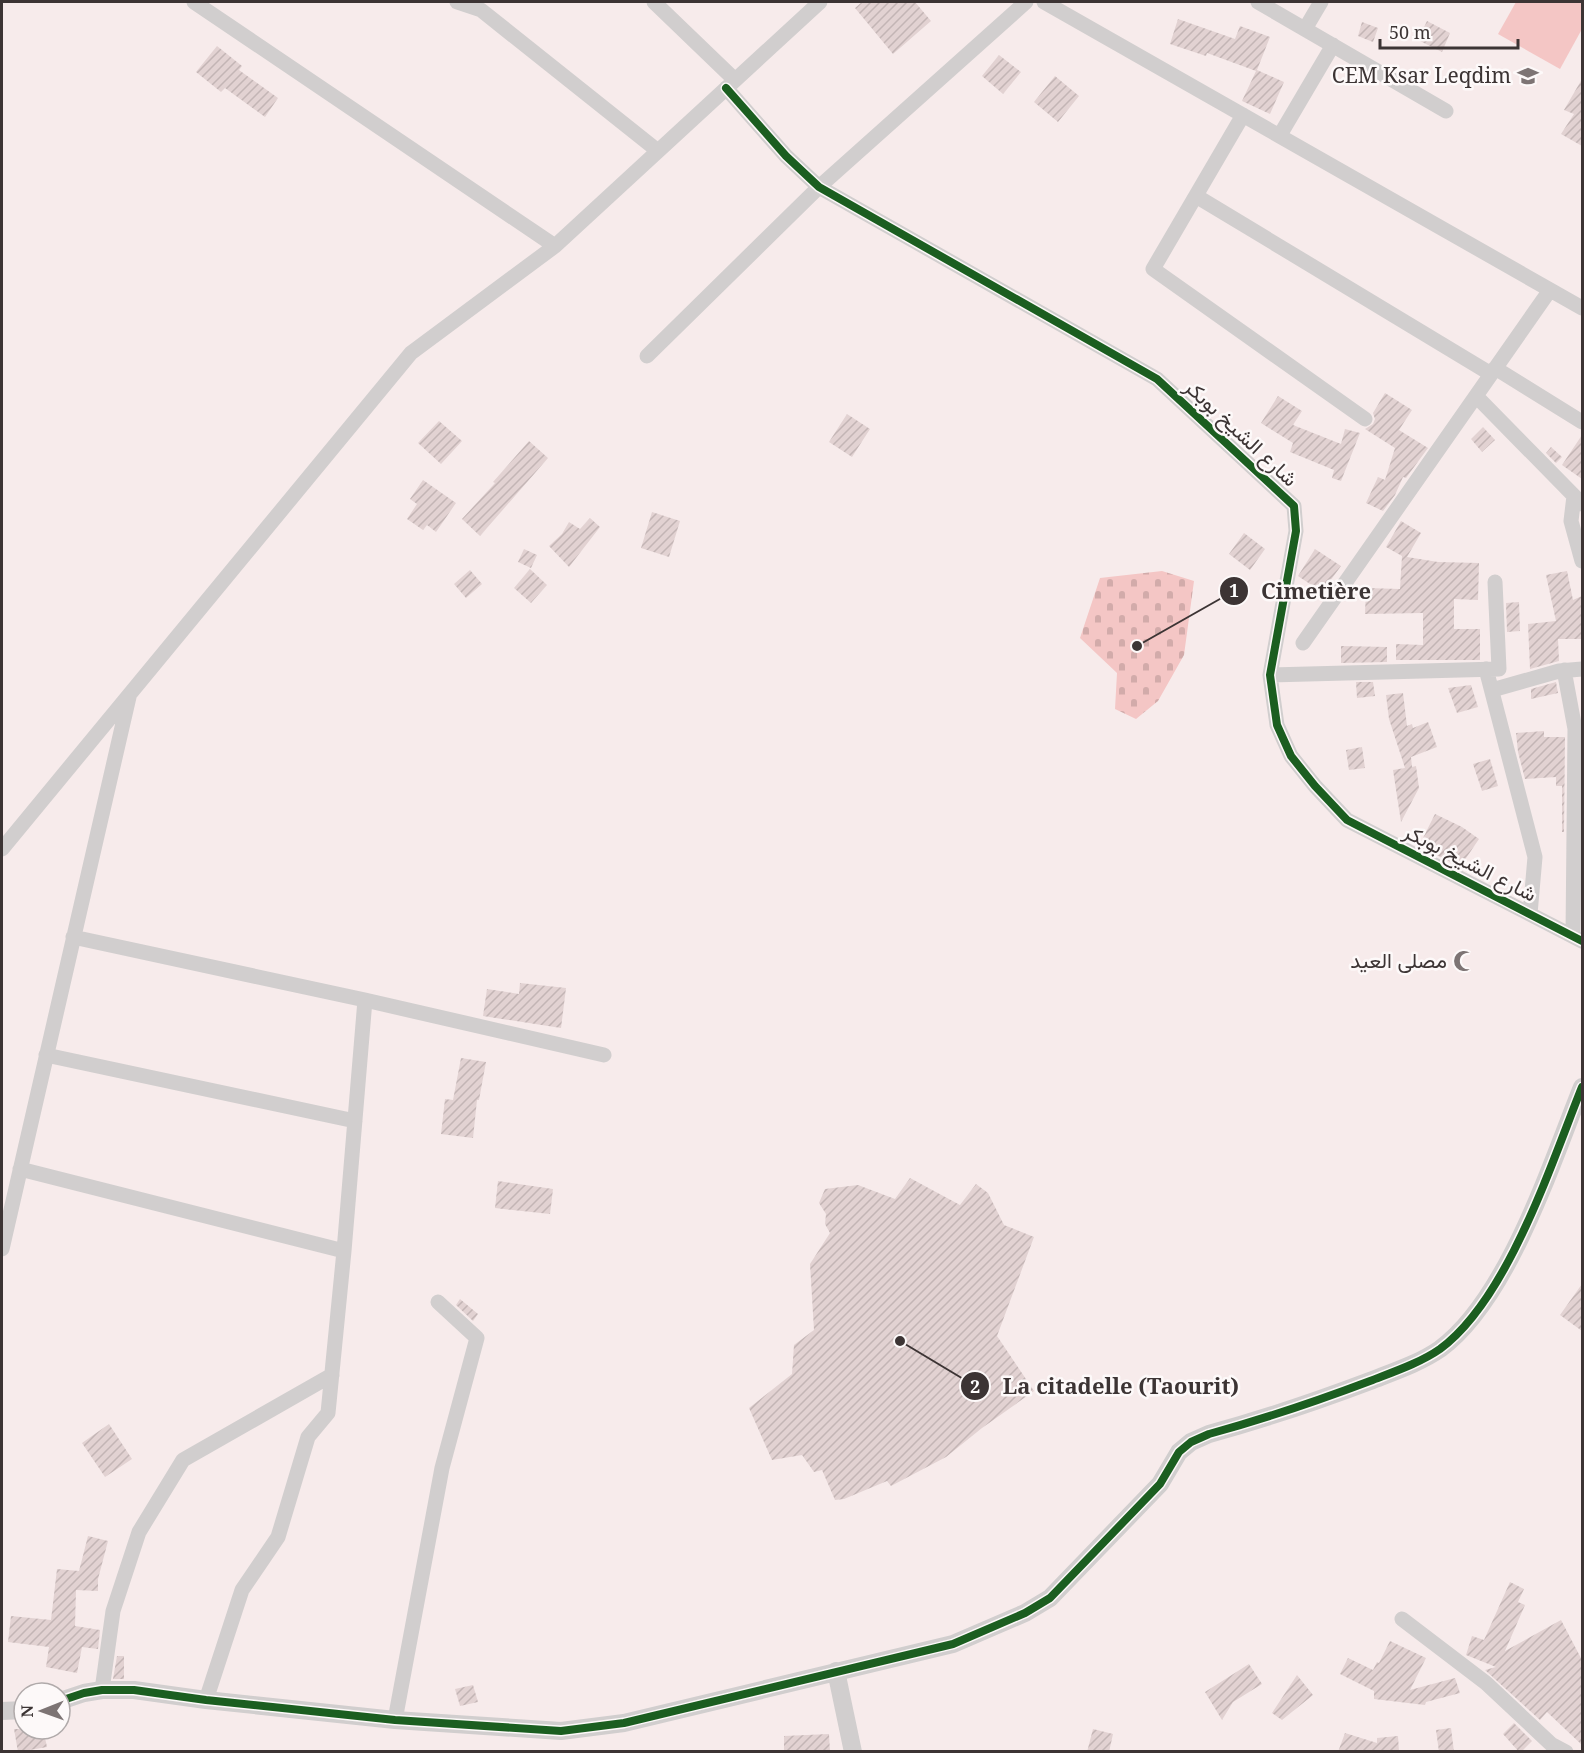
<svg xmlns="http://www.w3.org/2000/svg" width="1584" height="1753" viewBox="0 0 1584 1753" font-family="'Noto Serif',Vazirmatn,serif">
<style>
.cemetery{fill:url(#cemetery-stones)}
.park{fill:#f4c6c5}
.building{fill:url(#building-hatch)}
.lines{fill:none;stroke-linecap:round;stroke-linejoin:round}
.minor{stroke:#d1cece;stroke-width:15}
.tertiary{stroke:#d1cece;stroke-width:18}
.cycleway-casing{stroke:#fdf9f9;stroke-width:11}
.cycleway{stroke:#1b5e20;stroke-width:8}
.labels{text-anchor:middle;stroke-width:5;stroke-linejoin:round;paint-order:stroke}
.poi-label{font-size:21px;fill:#3c3434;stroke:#fdf9f9;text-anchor:end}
.street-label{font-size:21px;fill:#3c3434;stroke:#fdf9f9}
.leader{fill:none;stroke:#3c3434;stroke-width:2}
.callout-dot{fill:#3c3434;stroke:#fdf9f9;stroke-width:2}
.mark-label{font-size:18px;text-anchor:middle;font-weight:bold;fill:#fff}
.callout-label{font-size:22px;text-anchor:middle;font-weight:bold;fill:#3c3434;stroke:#fdf9f9;stroke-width:5;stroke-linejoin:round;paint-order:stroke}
</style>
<defs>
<pattern id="cemetery-stones" width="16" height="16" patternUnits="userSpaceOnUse" patternTransform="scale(1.5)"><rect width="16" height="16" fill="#f4c6c5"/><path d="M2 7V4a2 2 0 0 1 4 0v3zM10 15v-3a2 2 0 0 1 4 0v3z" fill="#d2abaa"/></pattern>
<pattern id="building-hatch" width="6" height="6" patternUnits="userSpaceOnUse" patternTransform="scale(1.5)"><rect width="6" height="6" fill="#e2d2d2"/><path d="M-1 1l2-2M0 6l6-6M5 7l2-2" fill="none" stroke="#c3b5b5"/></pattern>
</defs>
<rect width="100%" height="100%" fill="#f7ebeb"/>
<!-- cemetery -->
<path class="cemetery" d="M1162 571 1194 581 1184 655 1158 701 1136 719 1115 709 1117 673 1080 638 1100 578Z"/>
<!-- park -->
<path class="park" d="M1516 2H1582V29L1560 69 1498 34Z"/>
<!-- building -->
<path class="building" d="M862 2H915L931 21 893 54 855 8Z
M1178 19 1235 39 1240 26 1270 37 1257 70 1284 82 1270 114 1242 101 1256 71 1207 53 1206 56 1170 44Z
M1427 21 1450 33 1442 52 1418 40Z
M1362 22 1378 28 1373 42 1358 36Z
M217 46 242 66 239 70 278 98 265 117 225 88 221 92 196 72Z
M999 55 1021 72 1003 94 982 76Z
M1055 76 1079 96 1058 122 1034 102Z
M1582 79V146L1561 134 1574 114 1564 110Z
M1385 393 1412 410 1399 430 1428 448 1406 478 1403 477 1395 495 1383 511 1366 503 1378 477 1385 480 1395 448 1365 429 1373 424 1375 419 1373 413Z
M1278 396 1302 411 1293 425 1341 444 1345 429 1360 433 1341 481 1332 478 1334 470 1290 452 1293 443 1261 423Z
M847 414 870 429 852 457 829 442Z
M439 421 462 441 441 464 418 443Z
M1483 427 1495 440 1482 452 1471 439Z
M1582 435V479L1562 465Z
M529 441 548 458 480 536 462 519 495 483 493 482Z
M1551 447 1562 457 1556 463 1546 453Z
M423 480 456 503 436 532 427 525 423 530 407 519 417 504 410 499Z
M652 512 680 521 669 557 641 548Z
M590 518 600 527 569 567 549 546 562 534 569 522 580 529Z
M1401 521 1421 533 1407 557 1438 562 1479 563 1478 600 1454 599V629H1480V660H1396V644L1423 645V613L1365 614 1366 588 1400 589 1402 556 1386 547Z
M1244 533 1265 549 1250 570 1229 554Z
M524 549 537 555 531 568 518 562Z
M1315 549 1341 566 1322 592 1298 576Z
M530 569 547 585 531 603 514 588Z
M470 570 482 584 466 598 454 584Z
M1567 571 1573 600 1582 596V639H1558L1559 661 1530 669 1528 624 1556 621 1546 575Z
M1519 602 1520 631 1507 632 1506 603Z
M1341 646 1387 647V662L1341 663Z
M1356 682H1373L1375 696 1357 698Z
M1556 682 1558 693 1531 699V689Z
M1471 685 1478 707 1457 713 1448 688Z
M1403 693 1407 726 1412 724 1413 728 1428 722 1437 747 1411 757 1412 767 1416 766 1419 788 1401 822 1393 770 1405 768 1389 719 1386 695Z
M1544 731V737H1565L1564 832H1562V786H1556V777L1525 779 1518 752 1516 733Z
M1362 747 1365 768 1349 770 1346 750Z
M1490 759 1498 786 1482 791 1473 764Z
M1435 814 1462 827 1479 839 1460 867 1419 846Z
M520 983 566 988 561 1028 483 1016 487 989 519 994Z
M461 1058 486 1062 479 1100H477L473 1138 441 1134 445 1099 453 1100Z
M910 1178 960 1205 976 1184 988 1193 1004 1225 1034 1237 997 1336 1034 1391 982 1428 946 1457 891 1486 887 1481 844 1499 835 1500 822 1470 814 1472 802 1455 772 1460 749 1408 792 1374 794 1345 814 1330 810 1264 830 1233 825 1224 826 1214 819 1203 825 1189 858 1185 895 1199Z
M498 1181 553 1189 550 1214 495 1208Z
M1582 1284V1331L1560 1315Z
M460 1299 478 1314 473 1321 456 1305Z
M109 1424 132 1459 105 1477 82 1443Z
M88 1536 108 1541 98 1579V1591L76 1590 75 1626 100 1630 98 1649 82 1647 77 1673 46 1667 49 1647 8 1642 11 1616 51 1620 57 1569 79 1571Z
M1510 1582 1524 1589 1518 1602 1525 1605 1505 1651 1561 1620 1582 1660V1745L1547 1712 1540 1720 1485 1670 1496 1667 1466 1655 1472 1636 1484 1640Z
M1390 1641 1426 1658 1410 1690 1455 1678 1460 1693 1426 1702 1425 1705 1374 1699V1691L1340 1674 1348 1658 1373 1670 1377 1662 1379 1663Z
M117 1656H124V1679H113Z
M1249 1664 1262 1684 1233 1702 1222 1720 1205 1692Z
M1297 1675 1313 1695 1282 1720 1272 1713Z
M473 1685 478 1702 460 1706 455 1689Z
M1514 1723 1532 1741 1521 1752H1519L1503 1734Z
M1451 1728 1454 1752H1439L1436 1730Z
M14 1729H43L47 1747 18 1752Z
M1093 1729 1113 1734 1109 1752H1087Z
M1345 1733 1377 1743V1738L1398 1736 1399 1752H1338Z
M829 1734 830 1752H784V1736Z"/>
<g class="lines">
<!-- minor -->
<path class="minor" d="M194 2 555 246
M457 2 481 10 658 151
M654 2 735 80
M1044 2 1582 308
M1258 2 1446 111
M1305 29 1321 2
M726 88 786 156 819 187 1157 379 1294 506 1296 531 1270 675 1277 725 1291 756 1315 786 1347 820 1582 941
M1243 115 1153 269 1365 419
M1280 135 1333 45
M1196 196 1491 374
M647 356 819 187 1026 2
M1495 368 1582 422
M1476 396 1582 504
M1574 496 1571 521 1582 561
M1303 643 1550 290
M1486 669 1535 857 1530 914
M1564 670 1575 729 1573 936
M1270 675 1499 669 1495 582
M1492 690 1559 671 1582 669
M2 849 411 353 555 246 820 2
M73 937 365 1000 604 1055
M46 1055 355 1121
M20 1169 344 1251
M2 1249 129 697
M1402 1619 1486 1683 1551 1744 1566 1752
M102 1690 113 1611 139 1532 183 1460 332 1375
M206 1700 242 1590 278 1537 308 1437 328 1413 344 1251 365 1000
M395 1720 442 1468 477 1338 438 1302"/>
<!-- tertiary -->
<path class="tertiary" d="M836 1671 853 1752
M60 1701 84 1693 102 1690H134L206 1700 395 1720 561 1731 624 1723 953 1644 1025 1613 1050 1598 1160 1484 1179 1452 1191 1442 1209 1434C1264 1419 1317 1401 1370 1381 1393 1372 1420 1363 1440 1349 1508 1299 1551 1164 1582 1087
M2 1711 24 1710"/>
<defs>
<path id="cycleway" d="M726 88 786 156 819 187 1157 379 1294 506 1296 531 1270 675 1277 725 1291 756 1315 786 1347 820 1582 941
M60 1701 84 1693 102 1690H134L206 1700 395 1720 561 1731 624 1723 953 1644 1025 1613 1050 1598 1160 1484 1179 1452 1191 1442 1209 1434C1264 1419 1317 1401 1370 1381 1393 1372 1420 1363 1440 1349 1508 1299 1551 1164 1582 1087"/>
</defs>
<!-- cycleway casing -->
<use href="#cycleway" class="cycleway-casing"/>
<!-- cycleway -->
<use href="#cycleway" class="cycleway"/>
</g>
<!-- icons -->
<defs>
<symbol id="school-bare" viewBox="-9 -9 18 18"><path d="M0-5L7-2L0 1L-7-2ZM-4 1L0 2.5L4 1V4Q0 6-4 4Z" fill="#7d7474" stroke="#fdf9f9" stroke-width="2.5" paint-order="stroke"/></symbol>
<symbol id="mosque-bare" viewBox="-9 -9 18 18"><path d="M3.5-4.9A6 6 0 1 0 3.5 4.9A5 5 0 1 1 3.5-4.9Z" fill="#7d7474" stroke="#fdf9f9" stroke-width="2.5" paint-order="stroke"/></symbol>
</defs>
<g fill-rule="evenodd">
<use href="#school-bare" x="1513" y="61" width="30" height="30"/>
<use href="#mosque-bare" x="1449" y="946" width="30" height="30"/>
</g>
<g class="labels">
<!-- poi labels -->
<g class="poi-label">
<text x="1511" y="83">CEM Ksar Leqdim</text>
<text x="1447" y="968">مصلى العيد</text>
</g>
<!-- street labels -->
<g class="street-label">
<text transform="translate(1241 433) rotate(43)" y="7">شارع الشيخ بوبكر</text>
<text transform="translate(1470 863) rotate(27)" y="7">شارع الشيخ بوبكر</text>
</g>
</g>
<!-- callouts -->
<path class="leader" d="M1137 646L1234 591M900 1341L975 1386"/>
<g class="callout-dot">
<circle cx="1137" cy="646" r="6"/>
<circle cx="900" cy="1341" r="6"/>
<circle cx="1234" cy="591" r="15"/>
<circle cx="975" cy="1386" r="15"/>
</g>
<g class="mark-label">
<text x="1234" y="597">1</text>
<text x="975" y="1393">2</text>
</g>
<g class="callout-label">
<text x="1316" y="599">Cimetière</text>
<text x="1121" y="1394">La citadelle (Taourit)</text>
</g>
<!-- border -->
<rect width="1584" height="1753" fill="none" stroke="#3c3434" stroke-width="6"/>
<!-- north arrow -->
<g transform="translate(42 1711) rotate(269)"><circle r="28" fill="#fdf9f9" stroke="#b0aaaa" stroke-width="1.5"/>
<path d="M0-4.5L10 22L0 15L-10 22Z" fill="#7d7474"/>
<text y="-9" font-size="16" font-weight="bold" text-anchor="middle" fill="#3c3434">N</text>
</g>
<!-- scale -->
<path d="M1380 39v9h138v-9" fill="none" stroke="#3c3434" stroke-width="3"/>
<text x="1389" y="39" font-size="18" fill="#3c3434" stroke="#fdf9f9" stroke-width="4.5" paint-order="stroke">50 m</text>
</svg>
